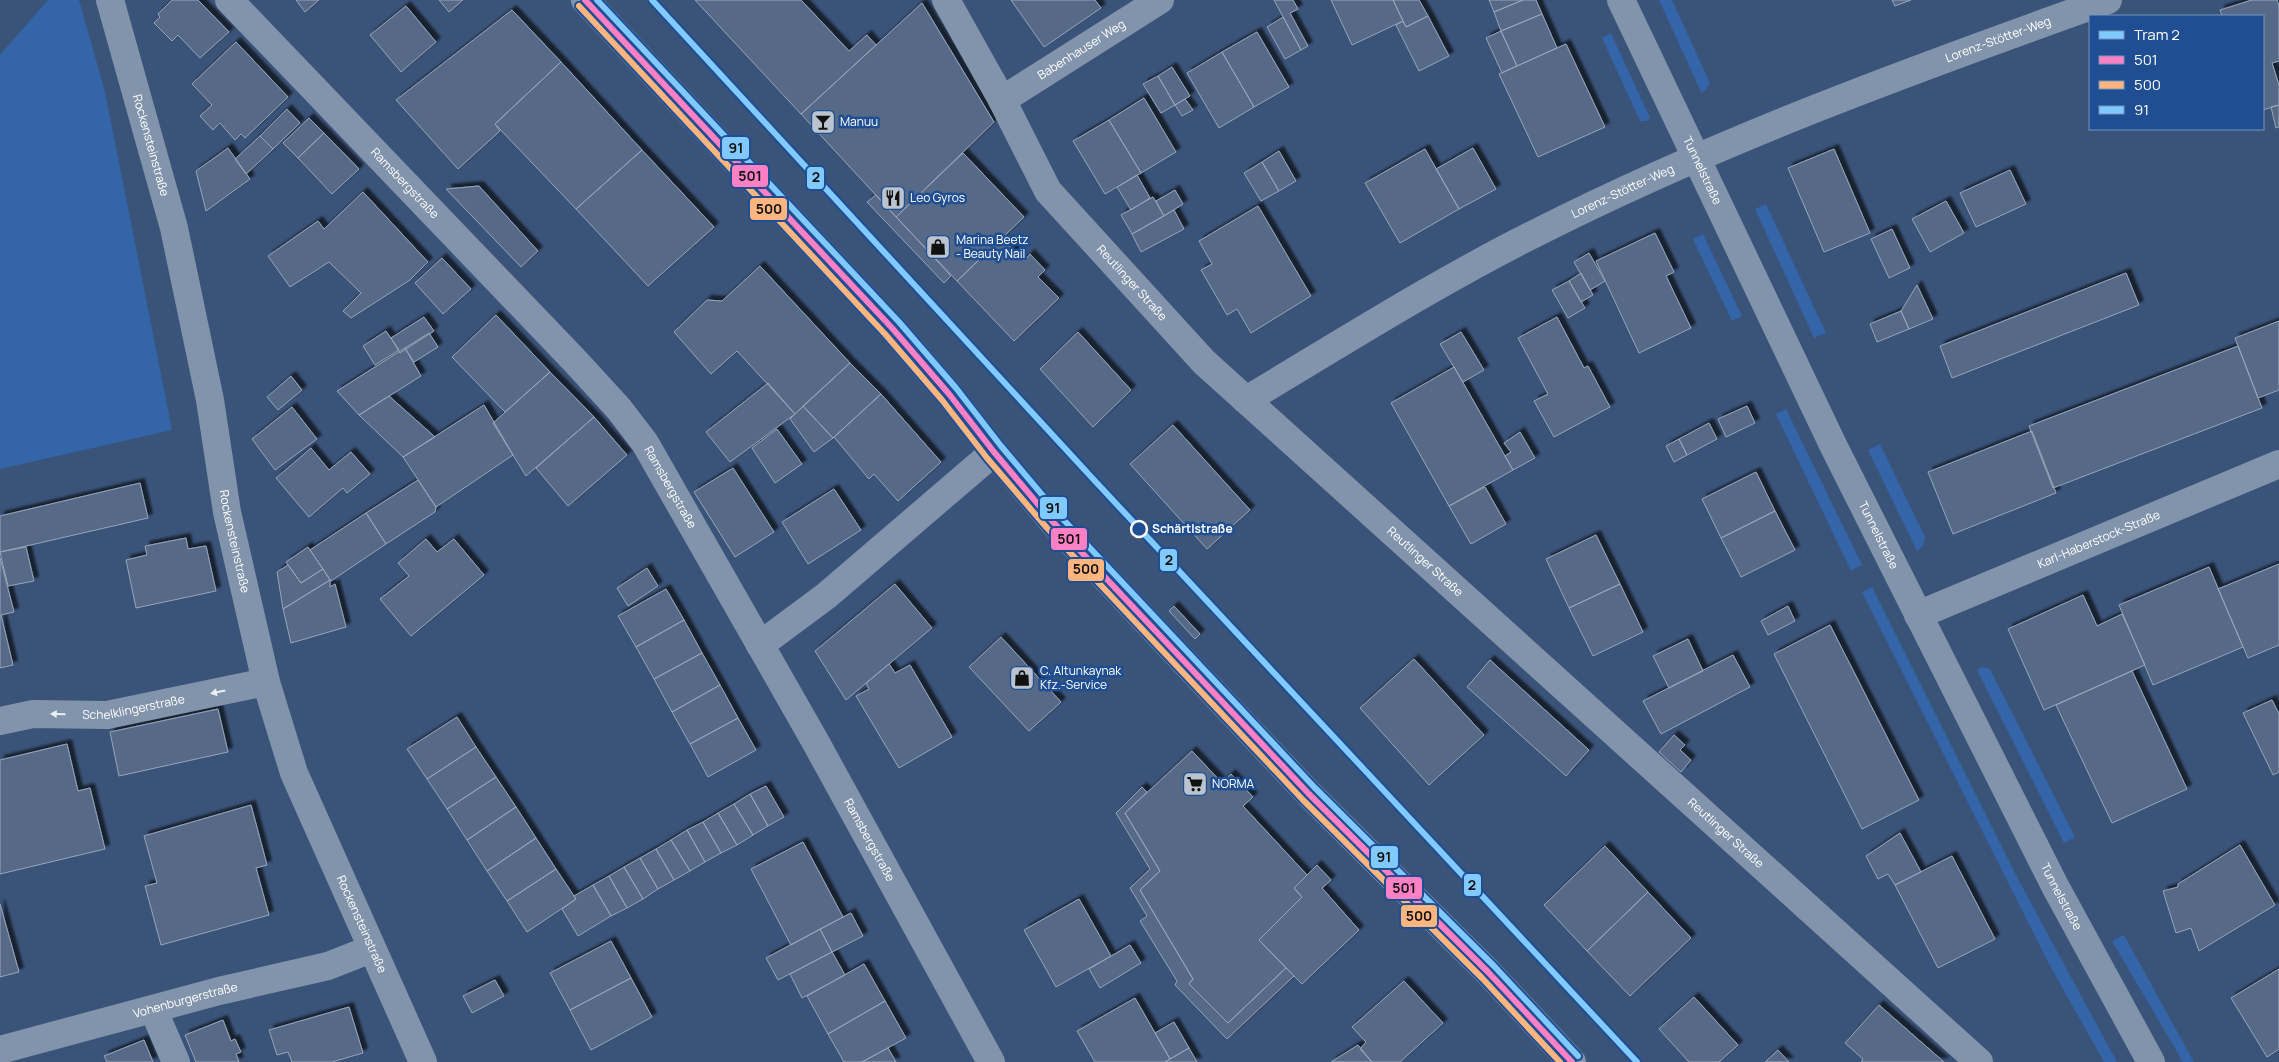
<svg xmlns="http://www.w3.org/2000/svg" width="2279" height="1062" viewBox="0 0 2279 1062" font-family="Manrope,sans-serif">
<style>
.green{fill:#3465a9}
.building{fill:#566a88;stroke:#96a5b9;filter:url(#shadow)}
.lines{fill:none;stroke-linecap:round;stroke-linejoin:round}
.minor{stroke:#8294ab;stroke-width:28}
.tertiary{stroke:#8294ab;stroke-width:28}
.bus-1-casing{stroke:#1f4e93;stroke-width:10}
.bus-2-casing{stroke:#1f4e93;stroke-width:10}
.bus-3-casing{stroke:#1f4e93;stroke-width:10}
.bus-1{stroke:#ff80c5;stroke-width:6}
.bus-2{stroke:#ffb580;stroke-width:6}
.bus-3{stroke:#80c9ff;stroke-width:6}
.tram-1-casing{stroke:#1f4e93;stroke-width:10}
.tram-1{stroke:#80caff;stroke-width:6}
.oneway{fill:#eceff2}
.stop-dot{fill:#1f4e93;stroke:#fff;stroke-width:2.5}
.labels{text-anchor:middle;stroke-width:5;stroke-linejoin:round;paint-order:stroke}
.street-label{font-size:12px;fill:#fff;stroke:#1f4e93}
.poi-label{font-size:12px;fill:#fff;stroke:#1f4e93;text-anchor:start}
.stop-label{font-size:12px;font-weight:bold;fill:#fff;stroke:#1f4e93;text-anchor:start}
.line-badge{stroke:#1f4e93;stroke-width:2}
.pale-badge-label{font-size:14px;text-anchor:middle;font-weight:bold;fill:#111}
</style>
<defs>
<filter id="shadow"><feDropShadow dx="4.5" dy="-4.5" stdDeviation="1" flood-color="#0009"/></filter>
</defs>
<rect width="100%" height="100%" fill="#3a5378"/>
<!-- green -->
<path class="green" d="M48 0H79L105 92 172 430 0 469V55Z
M1659 0H1672L1710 83 1702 94Z
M1611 33 1650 118 1646 121H1640L1602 38Z
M1766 204 1826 333 1814 338 1755 209Z
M1703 234 1742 316 1732 321 1693 239Z
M1786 409 1862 565 1851 571 1776 414Z
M1880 444 1925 537 1923 546 1917 551 1868 450Z
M1872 587 2018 879 2117 1062H2104L2049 964 1862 592Z
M1982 667 1990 669 2075 837 2064 843 1977 670Z
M2124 935 2194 1062H2183L2112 941Z"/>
<!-- building -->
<path class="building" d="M172 0H198L229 32 200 58 178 35 172 41 154 23 160 17 158 14Z
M296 0H319L305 12Z
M439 0H463L449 12Z
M695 0H801L849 51 867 35 876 45 801 114Z
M1011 0H1095L1101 8 1044 47Z
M1274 0H1293L1298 9 1290 13 1308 46 1301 50Z
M1331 0H1393L1403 21 1352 45Z
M1393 0H1419L1428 16 1406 27Z
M1489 0H1523L1494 12Z
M1523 0H1536L1542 14 1501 31 1494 12Z
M1892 0H1911L1895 6Z
M2252 0H2277L2279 6V61L2272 63 2279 85V105L2263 110V16H2222L2220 10Z
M922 3 994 122 896 217 801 114Z
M406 6 436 42 401 72 370 35Z
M512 10 561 62 495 124 500 131 458 169 396 100Z
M1542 14 1557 48 1517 66 1501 31Z
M1428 16 1449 56 1419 71 1396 25 1403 21 1406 27Z
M1283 17 1301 50 1285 59 1267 27Z
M1501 31 1517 66 1502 73 1486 38Z
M1257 32 1289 87 1254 107 1222 52Z
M236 42 288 97 245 138 241 134 235 140 220 123 213 130 200 116 212 105 192 84Z
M1566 44 1605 127 1538 157 1499 74Z
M1222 52 1254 107 1219 128 1187 73Z
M561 62 642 150 576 209 495 124Z
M1172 67 1190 96 1175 105 1158 76Z
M1158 76 1175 105 1161 113 1143 84Z
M1144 98 1176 152 1141 173 1109 120Z
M1185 99 1193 110 1182 116 1175 105Z
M2279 105V127L2276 128 2271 107Z
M287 109 300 123 273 149 260 136Z
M309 118 324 133 298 158 283 143Z
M1109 120 1141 173 1105 194 1073 141Z
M324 133 359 169 332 194 298 158Z
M260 136 273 149 246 174 235 159Z
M228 148 250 179 206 211 196 171Z
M1473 148 1496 189 1459 209 1436 169Z
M1425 149 1459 209 1400 243 1365 183Z
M1834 149 1870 233 1824 252 1788 168Z
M642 150 714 227 648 286 576 209Z
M1279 151 1296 181 1279 191 1262 162Z
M963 153 1024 217 957 281 896 217Z
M1262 162 1279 191 1261 201 1244 173Z
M2010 170 2026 204 1976 227 1960 193Z
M1137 175 1150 198 1131 210 1117 187Z
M479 186 538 251 521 267 446 189Z
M1175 190 1183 204 1164 216 1156 201Z
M363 192 428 262 410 280 351 318 343 311 361 293 329 262 290 287 268 256 318 221 324 229Z
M876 195 951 276 944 283 867 202Z
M1153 197 1164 216 1132 234 1121 215Z
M1946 201 1964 233 1930 252 1912 219Z
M1258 206 1311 296 1251 333 1237 309 1227 315 1201 270 1212 264 1199 241Z
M1174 210 1184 229 1141 252 1132 234Z
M1892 229 1910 268 1889 278 1871 239Z
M1655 233 1674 272 1666 276 1691 328 1639 353 1596 261Z
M1002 238 1024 261 1030 254 1045 270 1038 277 1059 298 1014 341 957 281Z
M1589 253 1605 281 1590 290 1574 262Z
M442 258 471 289 443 314 415 283Z
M760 266 850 363 795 414 737 351 711 374 674 332 707 300 722 301Z
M1581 273 1593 295 1581 302 1569 281Z
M2126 273 2139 305 1952 378 1940 346Z
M1569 281 1585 308 1568 318 1552 290Z
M1917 285 1933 319 1909 329 1901 311Z
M1901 311 1909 329 1877 342 1870 324Z
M496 315 550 372 505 412 452 357Z
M424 317 434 331 400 353 391 338Z
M1557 317 1584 368 1588 366 1610 407 1554 437 1534 401 1548 394 1518 338Z
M2279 321V390L2258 398 2235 338Z
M386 331 399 350 375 365 363 346Z
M1078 332 1131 390 1093 427 1040 369Z
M1461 332 1484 370 1463 382 1440 344Z
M429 333 438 347 414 362 405 348Z
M2238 346 2262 408 2053 488 2029 426Z
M405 348 421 376 359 415 337 391Z
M850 363 881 394 833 438 803 406Z
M1454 367 1513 470 1449 506 1391 403Z
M550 372 594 417 526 476 493 423Z
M291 376 302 390 278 410 267 397Z
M768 383 795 414 730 462 706 432Z
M881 394 941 462 898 501 874 474 869 479 834 437Z
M389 396 435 437 403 457 359 415Z
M484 405 513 455 436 507 403 457Z
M803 406 833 438 814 452 790 419Z
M1747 406 1755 423 1726 437 1718 419Z
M292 407 317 439 275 470 252 439Z
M594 417 627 455 568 506 536 468Z
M1709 423 1717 439 1687 455 1679 439Z
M1173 425 1250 510 1207 549 1130 464Z
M777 429 802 464 775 483 752 448Z
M2032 431 2056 493 1953 534 1928 472Z
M1520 432 1535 458 1513 470 1505 456 1511 452 1504 443Z
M1679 439 1687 455 1674 462 1666 446Z
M311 448 329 470 351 452 370 474 347 493 343 488 309 517 276 478Z
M733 468 774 532 735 557 694 492Z
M1756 472 1775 511 1721 538 1702 499Z
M418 480 436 507 435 512 386 544 366 513Z
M140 483 148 518 0 552V516Z
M1485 487 1506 524 1471 544 1449 506Z
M834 489 861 530 808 564 782 522Z
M1775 511 1795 550 1741 577 1721 538Z
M366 513 386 544 331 581 310 550Z
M1596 535 1620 584 1569 608 1546 559Z
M186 538 188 549 206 546 216 591 136 608 126 560 147 555 145 546Z
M426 539 437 552 454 539 484 575 411 636 380 599 409 576 398 563Z
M26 547 34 581 8 586 0 552Z
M308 547 323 569 301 583 286 562Z
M0 558 14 612 1 615 13 665 0 668Z
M2279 564V645L2248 658 2218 589Z
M288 565 301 583 323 569 330 580 283 609 277 572Z
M2209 567 2243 647 2153 685 2119 605Z
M647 568 658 586 628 606 617 588Z
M330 580V587L335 584 346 627 291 643 283 609Z
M895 584 932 628 846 700 815 651Z
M1620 584 1643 632 1593 656 1569 608Z
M666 589 684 620 636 647 618 616Z
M2083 595 2097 626 2122 614 2145 665 2044 710 2008 629Z
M1174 606 1200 634 1195 639 1169 611Z
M1788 606 1795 621 1768 635 1761 621Z
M684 620 702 653 654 679 636 647Z
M1830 625 1919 800 1862 829 1774 654Z
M1001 637 1061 702 1029 731 969 667Z
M1688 639 1703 671 1669 688 1653 656Z
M702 653 720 685 672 712 654 679Z
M1733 655 1750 687 1661 734 1643 701Z
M1414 659 1484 735 1429 785 1360 708Z
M1490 660 1589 750 1566 776 1467 687Z
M889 664 895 673 910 665 952 737 899 768 856 696 869 689 866 683Z
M2132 671 2187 789 2112 823 2056 705Z
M720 685 738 718 690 744 672 712Z
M2272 700 2279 714V772L2273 775 2243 713Z
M218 709 228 752 119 776 110 732Z
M457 717 476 747 427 779 407 749Z
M738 718 756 750 708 777 690 744Z
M1674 735 1685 745 1680 750 1691 760 1681 772 1659 752Z
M67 744 78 791 90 788 105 849 0 874V760Z
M476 747 496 777 447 809 427 779Z
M1192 751 1222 783 1231 774 1253 797 1243 806 1307 875 1294 888 1302 897 1259 940 1286 968 1228 1023 1189 984 1193 979 1140 890 1160 871 1125 813Z
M496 777 516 807 467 840 447 809Z
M766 786 784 817 768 826 750 794Z
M1142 787 1147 792 1125 813 1160 871 1140 890 1193 979 1189 984 1228 1023 1286 968 1294 976 1227 1039 1175 985 1177 981 1140 921 1147 916 1130 888 1150 869 1116 813Z
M750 794 768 826 753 835 734 804Z
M734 804 753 835 737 845 718 813Z
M251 805 267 865 256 868 269 915 161 945 145 886 157 883 144 836Z
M516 807 536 838 487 871 467 840Z
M718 813 737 845 721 853 703 822Z
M703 822 721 853 705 862 687 830Z
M687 830 705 862 690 871 671 840Z
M1900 833 1921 872 1895 885 1888 874 1878 879 1866 856Z
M536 838 556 869 507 901 487 871Z
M671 840 690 871 674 880 656 849Z
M803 842 843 917 791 945 751 869Z
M2240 845 2275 905 2199 951 2191 928 2176 933 2163 891 2178 887V884Z
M1605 846 1648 892 1587 951 1544 905Z
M656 849 674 880 658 889 640 858Z
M1952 856 1995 939 1938 968 1895 885Z
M640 858 658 889 643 899 624 867Z
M1317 865 1331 880 1322 888 1359 930 1302 984 1259 940 1302 897 1294 888Z
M624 867 643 899 627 908 609 876Z
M556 869 576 899 527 932 507 901Z
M609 876 627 908 611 916 593 885Z
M593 885 611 916 578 936 562 909 576 899 574 896Z
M1648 892 1691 938 1630 996 1587 951Z
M1079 899 1111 956 1056 987 1024 930Z
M0 904 19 972 0 977Z
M851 913 863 936 832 952 820 929Z
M820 929 832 952 778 980 766 958Z
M611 941 631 978 570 1010 550 973Z
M1130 945 1141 963 1100 988 1089 969Z
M832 952 845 975 802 998 790 974Z
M864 964 885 1001 828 1034 807 996Z
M2279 969V1049L2267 1057 2231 998Z
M631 978 652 1017 591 1050 570 1010Z
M495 980 504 996 472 1013 463 996Z
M1404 981 1443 1023 1400 1062H1372L1360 1049 1366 1042 1352 1027Z
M1694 997 1738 1045 1719 1062H1689L1659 1029Z
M1135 998 1170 1059 1165 1062H1095L1077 1031Z
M885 1001 906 1038 862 1062H844L828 1034Z
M1879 1005 1944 1062H1861L1863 1059 1845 1043Z
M349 1007 363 1053 332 1062H292L288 1052 277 1055 269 1030Z
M223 1020 231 1041 235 1039 241 1052 236 1054 239 1062H196L185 1035Z
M1174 1022 1189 1048 1170 1059 1155 1033Z
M144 1040 153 1062H107L104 1056Z
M1358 1045 1372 1062H1331Z
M888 1048 896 1062H862Z
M1189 1048 1197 1062H1165L1170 1059Z
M1778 1050 1789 1062H1765Z"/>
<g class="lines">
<!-- minor -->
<g class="minor">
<path id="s1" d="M110 0 174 228 210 400 227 512 266 682 294 773 423 1062"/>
<path id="s2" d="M229 0 576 362 619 409 645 443 815 741 991 1062"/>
<path id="s3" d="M946 0 1002 100 1048 191 1204 362 1979 1062"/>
<path id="s4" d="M1621 0 1833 445 2055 886 2151 1062"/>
<path id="s5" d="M1002 100 1160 0"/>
<path id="s6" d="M1246 400C1342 343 1436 283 1536 233 1720 140 1914 69 2108 0"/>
<path id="s7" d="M1918 615 2279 464"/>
<path d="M760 645 826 596 994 452"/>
<path id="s8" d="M0 721 33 714 107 715 266 682"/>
<path d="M153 1009 176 1062"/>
<path id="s9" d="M0 1050 219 991 328 966 371 949"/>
</g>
<!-- tertiary -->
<path class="tertiary" d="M585 0 892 328 949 394 994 452 1053 522 1309 794 1488 972 1572 1062"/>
<defs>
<path id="bus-1" d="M585 0 892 328 949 394 994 452 1053 522 1309 794 1488 972 1572 1062"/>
<path id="bus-2" d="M579 6 885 334 942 400 987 458 1047 528 1303 800 1482 978 1560 1062"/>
<path id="bus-3" d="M597 0 899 322 956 388 1001 446 1060 516 1315 788 1494 966 1578 1056"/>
</defs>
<!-- bus-1 casing -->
<use href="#bus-1" class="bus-1-casing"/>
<!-- bus-2 casing -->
<use href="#bus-2" class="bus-2-casing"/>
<!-- bus-3 casing -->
<use href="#bus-3" class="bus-3-casing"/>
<!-- bus-1 -->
<use href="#bus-1" class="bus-1"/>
<!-- bus-2 -->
<use href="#bus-2" class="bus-2"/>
<!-- bus-3 -->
<use href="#bus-3" class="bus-3"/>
<defs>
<path id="tram-1" d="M652 0 1095 481 1637 1062"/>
</defs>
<!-- tram-1 casing -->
<use href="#tram-1" class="tram-1-casing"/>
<!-- tram-1 -->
<use href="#tram-1" class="tram-1"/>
</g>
<!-- one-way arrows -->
<defs><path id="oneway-solid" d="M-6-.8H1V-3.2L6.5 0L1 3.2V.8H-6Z" transform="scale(1.25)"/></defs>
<g class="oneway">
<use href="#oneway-solid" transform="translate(218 692) rotate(168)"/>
<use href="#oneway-solid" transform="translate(58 714) rotate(-178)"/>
</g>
<!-- icons -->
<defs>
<symbol id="bar-square" viewBox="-11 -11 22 22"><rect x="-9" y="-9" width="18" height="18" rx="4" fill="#bac3d0" stroke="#1f4e93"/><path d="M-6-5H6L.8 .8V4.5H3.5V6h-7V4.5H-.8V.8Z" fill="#111"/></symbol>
<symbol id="restaurant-square" viewBox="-11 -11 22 22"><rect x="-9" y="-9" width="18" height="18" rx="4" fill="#bac3d0" stroke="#1f4e93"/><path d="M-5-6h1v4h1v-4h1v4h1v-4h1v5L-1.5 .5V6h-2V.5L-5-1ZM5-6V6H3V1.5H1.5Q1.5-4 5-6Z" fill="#111"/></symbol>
<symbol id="shop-square" viewBox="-11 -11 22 22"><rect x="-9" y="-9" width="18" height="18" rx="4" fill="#bac3d0" stroke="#1f4e93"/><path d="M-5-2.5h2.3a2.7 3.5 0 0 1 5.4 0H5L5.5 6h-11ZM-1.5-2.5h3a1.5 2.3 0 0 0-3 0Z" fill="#111"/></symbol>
<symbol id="supermarket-square" viewBox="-11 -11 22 22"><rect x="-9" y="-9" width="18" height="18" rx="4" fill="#bac3d0" stroke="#1f4e93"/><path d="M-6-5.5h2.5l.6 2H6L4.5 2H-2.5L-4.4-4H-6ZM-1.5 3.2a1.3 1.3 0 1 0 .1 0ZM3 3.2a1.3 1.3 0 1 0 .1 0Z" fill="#111"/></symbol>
</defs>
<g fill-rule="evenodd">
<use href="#bar-square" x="809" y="108" width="28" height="28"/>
<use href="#restaurant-square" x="879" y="184" width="28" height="28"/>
<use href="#shop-square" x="924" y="233" width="28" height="28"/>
<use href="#shop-square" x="1008" y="664" width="28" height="28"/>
<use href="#supermarket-square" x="1181" y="770" width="28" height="28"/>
</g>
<!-- markers -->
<circle class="stop-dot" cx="1139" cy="529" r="8"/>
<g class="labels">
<!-- street labels -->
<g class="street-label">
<text dy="4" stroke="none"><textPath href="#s6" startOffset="836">Lorenz-Stötter-Weg</textPath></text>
<text dy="4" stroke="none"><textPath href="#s5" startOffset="94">Babenhauser Weg</textPath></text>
<text dy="4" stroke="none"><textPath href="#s1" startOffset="151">Rockensteinstraße</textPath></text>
<text dy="4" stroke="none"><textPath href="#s4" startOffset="189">Tunnelstraße</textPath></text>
<text dy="4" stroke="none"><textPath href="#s2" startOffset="254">Ramsbergstraße</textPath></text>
<text dy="4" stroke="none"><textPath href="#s6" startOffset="431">Lorenz-Stötter-Weg</textPath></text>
<text dy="4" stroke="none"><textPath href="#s3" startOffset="341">Reutlinger Straße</textPath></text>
<text dy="4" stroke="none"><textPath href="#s2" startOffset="659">Ramsbergstraße</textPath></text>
<text dy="4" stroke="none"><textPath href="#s4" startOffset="594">Tunnelstraße</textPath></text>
<text dy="4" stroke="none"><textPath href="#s7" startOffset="196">Karl-Haberstock-Straße</textPath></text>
<text dy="4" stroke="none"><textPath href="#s1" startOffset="556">Rockensteinstraße</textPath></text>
<text dy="4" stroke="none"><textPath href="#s3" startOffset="746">Reutlinger Straße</textPath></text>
<text dy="4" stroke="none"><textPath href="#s8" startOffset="135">Schelklingerstraße</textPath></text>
<text dy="4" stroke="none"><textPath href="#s3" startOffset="1151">Reutlinger Straße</textPath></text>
<text dy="4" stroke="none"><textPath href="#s2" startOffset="1064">Ramsbergstraße</textPath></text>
<text dy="4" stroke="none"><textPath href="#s4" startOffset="999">Tunnelstraße</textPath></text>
<text dy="4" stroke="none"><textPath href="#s1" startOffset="961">Rockensteinstraße</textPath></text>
<text dy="4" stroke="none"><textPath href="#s9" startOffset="192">Vohenburgerstraße</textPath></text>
</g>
<!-- poi labels -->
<g class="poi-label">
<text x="840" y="126">Manuu</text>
<text x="910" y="202">Leo Gyros</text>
<text x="956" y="244">Marina Beetz<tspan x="956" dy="14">- Beauty Nail</tspan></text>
<text x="1040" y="675">C. Altunkaynak<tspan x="1040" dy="14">Kfz.-Service</tspan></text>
<text x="1212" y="788">NORMA</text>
</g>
<!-- stop labels -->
<g class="stop-label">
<text x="1152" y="533">Schärtlstraße</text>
</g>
</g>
<g class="line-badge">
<rect x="721" y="136" width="29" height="24" rx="5" fill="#80c9ff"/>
<rect x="731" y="164" width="38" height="24" rx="5" fill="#ff80c5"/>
<rect x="806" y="166" width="19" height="24" rx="5" fill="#80caff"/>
<rect x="749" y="197" width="39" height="24" rx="5" fill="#ffb580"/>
<rect x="1039" y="496" width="29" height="24" rx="5" fill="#80c9ff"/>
<rect x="1050" y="527" width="38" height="24" rx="5" fill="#ff80c5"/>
<rect x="1159" y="548" width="19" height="24" rx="5" fill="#80caff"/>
<rect x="1067" y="558" width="38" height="24" rx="5" fill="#ffb580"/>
<rect x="1370" y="845" width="29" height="24" rx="5" fill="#80c9ff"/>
<rect x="1463" y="873" width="19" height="24" rx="5" fill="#80caff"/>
<rect x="1385" y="876" width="38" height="24" rx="5" fill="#ff80c5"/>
<rect x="1400" y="904" width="38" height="24" rx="5" fill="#ffb580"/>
</g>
<g class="pale-badge-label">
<text x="736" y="153">91</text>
<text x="750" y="181">501</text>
<text x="816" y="182">2</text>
<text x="769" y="214">500</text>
<text x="1053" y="513">91</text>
<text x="1069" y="544">501</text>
<text x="1169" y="565">2</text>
<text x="1086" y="574">500</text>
<text x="1384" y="862">91</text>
<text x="1472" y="890">2</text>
<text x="1404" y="893">501</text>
<text x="1419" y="921">500</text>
</g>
<!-- legend -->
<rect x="2089" y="15" width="175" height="115" fill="#1f4e93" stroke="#7995be"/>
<rect x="2099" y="31" width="25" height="8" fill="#80caff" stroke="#7995be"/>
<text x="2134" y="40" font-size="15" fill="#ffffff">Tram 2</text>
<rect x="2099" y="56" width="25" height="8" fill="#ff80c5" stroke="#7995be"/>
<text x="2134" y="65" font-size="15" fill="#ffffff">501</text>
<rect x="2099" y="81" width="25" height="8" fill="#ffb580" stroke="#7995be"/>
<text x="2134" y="90" font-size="15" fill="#ffffff">500</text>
<rect x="2099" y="106" width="25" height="8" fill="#80c9ff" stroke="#7995be"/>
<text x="2134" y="115" font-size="15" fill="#ffffff">91</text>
</svg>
